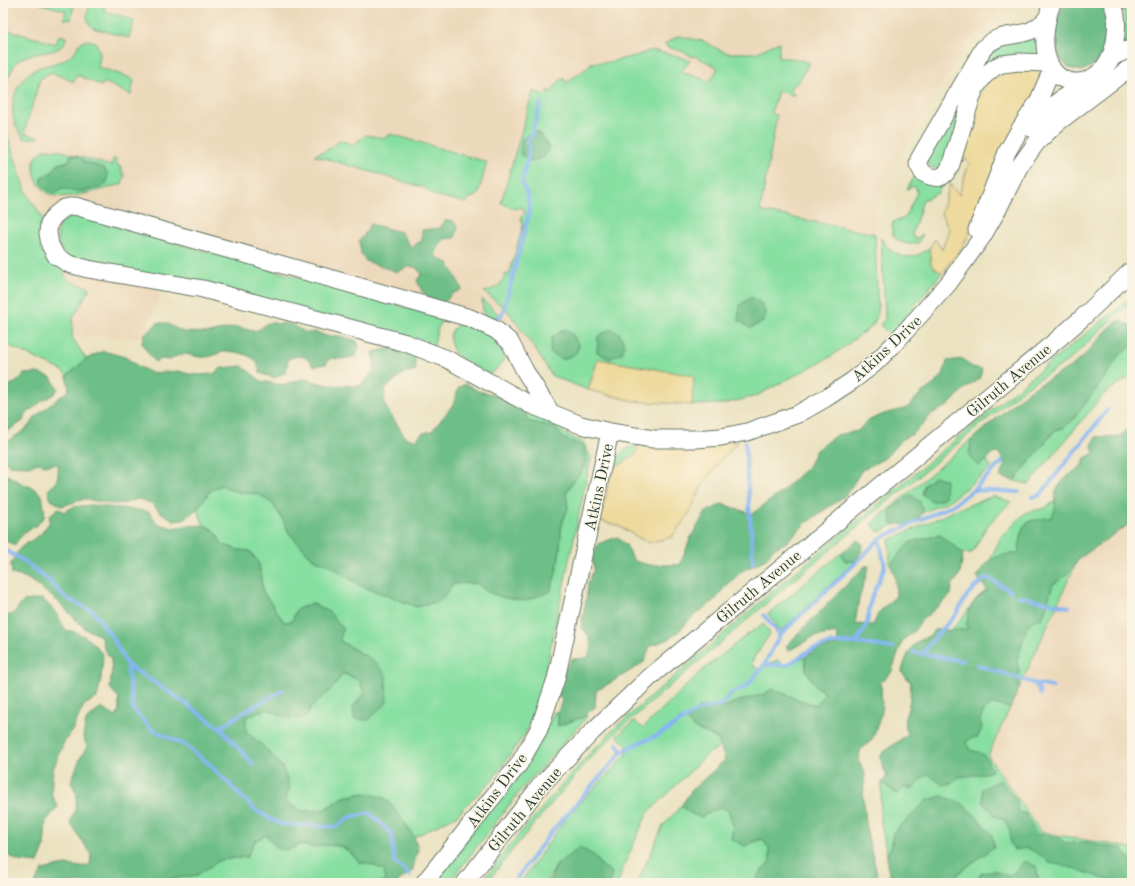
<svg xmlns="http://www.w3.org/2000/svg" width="1135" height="886" viewBox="0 0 1135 886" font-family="'Old Standard TT',serif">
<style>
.built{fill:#ecd8ba}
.green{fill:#88dfa2;stroke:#548e6b;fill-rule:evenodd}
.forest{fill:#6ebe88;stroke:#467e5e}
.sand{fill:#eeda9e;stroke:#868c69}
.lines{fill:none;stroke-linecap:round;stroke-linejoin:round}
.stream{stroke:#85b6f1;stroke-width:4}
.minor-casing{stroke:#667765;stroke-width:19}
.minor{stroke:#fff;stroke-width:17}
.labels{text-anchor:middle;stroke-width:3;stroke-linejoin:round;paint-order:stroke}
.street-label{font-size:16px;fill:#1f3d34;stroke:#fcf5e5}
</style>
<rect width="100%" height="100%" fill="#fcf5e5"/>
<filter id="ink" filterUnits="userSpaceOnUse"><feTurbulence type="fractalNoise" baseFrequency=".025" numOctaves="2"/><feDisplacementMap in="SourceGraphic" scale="8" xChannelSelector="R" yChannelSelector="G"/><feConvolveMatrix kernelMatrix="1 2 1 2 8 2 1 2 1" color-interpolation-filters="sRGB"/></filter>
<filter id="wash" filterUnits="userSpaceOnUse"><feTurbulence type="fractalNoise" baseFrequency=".012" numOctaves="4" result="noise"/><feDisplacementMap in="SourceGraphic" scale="16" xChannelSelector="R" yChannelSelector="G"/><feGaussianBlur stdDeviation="0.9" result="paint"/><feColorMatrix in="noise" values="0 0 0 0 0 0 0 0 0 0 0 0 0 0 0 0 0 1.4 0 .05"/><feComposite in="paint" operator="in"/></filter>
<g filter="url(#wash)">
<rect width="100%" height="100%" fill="#ebe2c1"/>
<!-- built -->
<path class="built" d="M3 3H999L995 18 969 39 874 199 878 312 876 319 872 326 832 356 756 396 724 404 692 405 634 401 588 390 550 370 482 331 439 319 162 290 143 337 3 338Z
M1132 522V848L1041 832 988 756 1078 559Z"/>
<!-- green -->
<path class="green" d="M38 3H74L71 20 64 19 66 11Z
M91 3H106L104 11 134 20 129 38 93 28C85 21 86 12 91 3Z
M1123 3H1132V40L1124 43 1125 29Z
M3 29 56 44 59 35 66 37C65 55 37 51 24 57 13 62 7 80 3 91Z
M1038 34 1039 59 946 164 939 170C931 167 927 166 925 158L990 47Z
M678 36 703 41 726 53H755L779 42V58H791L810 63 798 82 790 88 795 96 778 91 771 113 777 115 760 211 875 234 878 312 876 319 872 326 832 356 756 396 724 404 692 405 693 376 598 359 588 390 552 376 535 349 507 310 484 292C496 288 501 287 505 274L509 275 523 225 521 217 525 213 522 207 515 209 501 203 533 91 546 95 548 90 550 93 563 77 566 83 591 65 590 63 608 62 636 56 651 50 681 57 690 61 681 72 710 81 718 68 695 56 693 57 684 52 667 47 665 44Z
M87 40 95 42C102 51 100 57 98 67L134 79 131 95 104 82 102 86 77 75 74 82 51 72 40 79 24 133 40 138C24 139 24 141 16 126 8 108 15 82 32 71 43 64 56 65 67 58 70 56 74 53 76 50 77 48 78 46 79 44 81 42 85 41 87 40Z
M3 123 26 192 42 217 44 223 66 267 64 275 71 282 89 287V290L73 318 72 337 86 359 67 376 61 370 3 343Z
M391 134 487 162 478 195 468 199 467 203 434 195 425 188 314 155 331 148 340 140 353 145 366 135 385 138Z
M45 149 58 150 111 166 113 159 117 160 116 163 118 164V166L121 167 120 170 123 171 122 174 125 175 122 184C104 189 73 199 55 196 46 195 37 184 35 175 32 161 34 158 45 149ZM80 157 85 162 104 168 102 187C72 195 70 194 47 174L53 172 59 164Z
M917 172 942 182 938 193 923 200 912 235 915 239 923 234 918 243C903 247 888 239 893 222L905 218 917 192 915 186 907 189Z
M76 215 443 318C437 329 435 336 434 348L91 265 63 255C55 235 52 223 76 215Z
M881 238C894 259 912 263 930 247L931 265 942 273 890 335 880 325 885 319V311Z
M1132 297V303C1111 317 1096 336 1077 353 1062 367 1043 376 1026 387L790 583 621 728 592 756 513 849 487 883H481L509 846 590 753 618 725 787 579 1023 384Z
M482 299 500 316 488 319 483 311Z
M460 323 484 330 507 350C505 360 498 370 489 374 475 366 455 361 451 344 448 334 452 329 460 323Z
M1132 346V375L1104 394 1029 484 1014 481 1055 430 1063 428 1073 420 1110 370 1118 356Z
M525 410 565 426 563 433 584 443 591 458 541 692 527 731 493 779 456 816 414 837 403 820 385 798 365 793 344 797 323 810 302 811 285 801 282 766 288 850 299 845 313 847 322 845 341 846 351 853 359 862 372 865 384 870 386 880 381 883H167L171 879 197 875 220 860 247 857 255 841 266 835 119 711V698L110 688 112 672 111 658 105 651 101 636 84 628 58 601 27 578 12 574 11 564 318 664 359 680 365 693 353 706 368 720 374 661 340 641 330 613 312 603 296 610 292 621 284 622 263 592 259 564 250 551 238 550 222 544 215 531 204 525 197 509 210 491 221 485 238 492 258 494 272 503 282 518 289 533 313 559 330 565 359 585 417 607 441 600 453 584 476 583 490 593 550 592 556 573 560 549 561 530 563 521 568 508 566 493 575 479 580 474 586 462 584 447 563 438 555 427 527 421Z
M971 440 970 457 978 466 987 460 991 467 990 469 949 501 879 532 871 524Z
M638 445 636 454 625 462 612 468C618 455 624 448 638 445Z
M1085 458 1132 522 1078 559 988 756 1041 832 1132 848V883H1039L1036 866 1017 871 1008 876 980 874 976 883H952L960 872 994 846 992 835 893 833 892 845 887 855 880 818 882 783 887 776 880 757C887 747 899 743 908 733 901 720 906 718 909 706 911 698 910 690 911 683L902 672C904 663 909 649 916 643 924 637 928 639 935 630H950L958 623 977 598 987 590 977 576 990 560 1001 537 1025 513 1045 508 1055 501C1055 475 1080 477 1085 458Z
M993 496 1011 502 987 526 972 553H963L939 535 898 556 890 565 889 540 956 510Z
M841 553 845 561H855L781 631 768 614Z
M764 624 770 634 755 656 751 664 759 670 777 660 784 665 805 657 806 670 817 687 825 693 817 705 802 701 773 689 764 694 733 703 723 708 699 707 687 721 694 728 718 739 720 747 709 753 647 814 622 870 618 883H609L612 873 600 864 595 856 557 864C546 886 543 883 520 883L567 817 626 755 627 746 617 736 634 721 643 728 698 674 748 634Z
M554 712H558V726L583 717 586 715 587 717 521 790 449 883H434L542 739Z
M681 806 692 814 701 817 721 807 729 811 733 825 745 846 762 839 769 848 770 862 758 875 756 883H637L663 826Z"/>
<!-- forest -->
<path class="forest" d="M1064 3H1105L1110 28 1103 55 1095 64 1082 71 1072 69 1063 63 1056 48 1057 20Z
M535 131 543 137 549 148 545 156 532 162 520 154 522 139Z
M71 155 80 157 85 162 104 168 108 175 106 184 102 187 82 191H71L63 188 54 193C46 191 41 185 41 177L47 174 53 172C55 164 60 164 68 162Z
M452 220 458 227 455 238 444 239 438 248 435 256 449 264 462 289 452 294 444 303 431 302 422 291 417 280 422 274 415 267H408L397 272 366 261 361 253 359 241 367 231 370 224 401 232 408 243 413 248 416 244 422 241V230L440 228 445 221Z
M752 297 761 303 766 314 763 322 750 328 738 320 740 305Z
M1119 320 1132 326V346L1118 356 1110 370 1073 420 1063 428 1055 430 1014 481 1000 477 1005 463 999 453 992 454 987 460 978 466 969 457 971 440 1028 391 1072 366 1084 356 1108 329Z
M272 322 278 324 284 323 292 325 307 333 315 332 322 334 325 336H340L357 341 359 348 356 356 342 359 330 358 326 364 314 366C305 355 301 354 288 359L286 372 274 378 260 373C259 369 258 364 256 361 250 354 232 350 223 352 217 353 213 357 205 357 188 358 188 348 170 360L161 359 155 362 142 344 144 334 151 330 157 323H166L183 332 209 333 236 327 254 331 260 329 266 324Z
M565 329 573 335 579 346 576 353 563 360 550 352 552 337Z
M611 329 620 334 625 345 622 353 609 359 597 352 598 336Z
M390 348 414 352 416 370 404 373 386 388 384 397 385 406 406 438 415 440 423 433 432 431 453 405 459 387 466 384 478 391 500 396 525 410 527 421 555 427 563 438 584 446 586 462 580 474 575 479 566 493 568 508 563 521 561 530 560 549 556 573 550 592 524 601 505 598 490 593 476 583 453 584 441 600 417 607 359 585 330 565 313 559 289 533 282 518 272 503 258 494 238 492 221 485 210 491 197 509 185 518 175 521 160 512 151 503 138 499 126 503 112 504 85 499 62 506 51 500 48 490C58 481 59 477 58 464L46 465 39 463 28 466 9 465 3 461V445L23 431 32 423 36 416 69 390 67 376 86 359 103 351 125 357 139 367 152 373 179 371 188 374 201 375 213 374 222 368 242 366 261 381 281 385 304 379 327 385 361 386 372 373 375 365 373 357 374 352Z
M963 359 972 367 982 369 980 378 963 390 949 405 933 413 913 434 902 439 885 458 862 470 846 495 806 523 787 542 773 549 766 559 742 571 723 589 716 599 690 619 679 631 669 639 650 646 644 662 622 676 596 691 595 707 583 717 558 726V712L562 701 557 692 565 670 572 659 587 658 592 648 588 635 581 626 586 601 588 583 594 569 592 558 598 544 617 537 626 545 634 561 649 565H680L691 537 706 512 722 504 752 514 780 493 808 467 816 450 836 435 858 431 867 421 884 414 907 408 920 394 933 385 943 375 947 361Z
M37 373 51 377 58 389 54 394 42 401 25 415 23 421 3 434V387L15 383 24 374Z
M1132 426V522L1078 559C1074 568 1062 580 1053 584L1043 618 1034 620 1027 627 1017 661 1019 671V688L1010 708 993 704 985 709 980 720 982 727 978 737 970 739 966 742 970 750C987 754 985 755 992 771L978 775 959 777 953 783 943 785 928 774 921 779 914 788H904L897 794 882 783 887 776 880 757C886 747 899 743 908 733 901 720 906 718 909 706 911 698 910 690 911 683L902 672C904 663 909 649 916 643 924 637 928 639 935 630L950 631 967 629C966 610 973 601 987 590L977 576C992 557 993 556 1018 553L1023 527 1030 521 1052 517 1055 509V493L1064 479 1083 465 1085 458 1094 453 1092 446 1096 437 1120 436Z
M3 473 23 484 33 488 42 495 45 516 36 526 27 530 17 541 15 545 3 540Z
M935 476 946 480 945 498 933 502 922 494 924 485Z
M912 495 919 501 923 511C915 527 907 526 891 523L890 510 904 499Z
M91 505C111 508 130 508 149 512L158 524 173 528 185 526 204 525 215 531 222 544 238 550 250 551 259 564 263 592 284 622 292 621 296 610 312 603 330 613 343 628 340 641 374 661 386 675 387 703 368 720 354 719 353 707 365 693 359 680 343 673 332 689 311 707 306 718H287L267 709 246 717V731L262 745 282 766 290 788 285 801 302 811 323 810 344 797 365 793 385 798 403 820 414 837 418 849 412 872 398 881V883H381L386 880 384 870 372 865 359 862 351 853 341 846 322 845 313 847 299 845 288 850 278 849 266 835 255 841 247 857 220 860 197 875 171 879 167 883H35L43 870 65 865 81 867 90 865 91 854 70 823 75 810 77 794 71 782 79 761 87 746 83 737 86 720 101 708 116 717 119 711V698L110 688 112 672 111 658 105 651 101 636 84 628 58 601 27 578 12 574 11 564 20 548 41 534 49 523 50 515 58 508 64 512 73 507Z
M940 535 963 553 960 575 952 585 951 595 921 621 914 631 903 640 891 673 881 682 882 712 872 740 860 750 859 761 865 773 863 794 867 833 877 874 869 883H756L758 875 770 862 769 848 762 839 753 841 745 846 731 839 733 825 729 811 721 807 701 817 692 814 681 806 692 790 725 760 718 739 694 728 687 721 699 707 723 708 733 703 764 694 773 689 802 701 817 705 825 693 817 687 806 670 805 657 816 650 839 645 836 633 813 637 788 651 786 646 865 566H869L859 599 855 624 873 625 879 612 896 596C896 585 896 574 890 565L910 542Z
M858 540 863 545 862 551 855 561H845L841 553Z
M43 599 55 612 66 630C83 632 93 642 103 655L101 679 97 698 84 705 73 729 64 742 53 769 51 793 58 807 46 821 44 848 38 863 18 861 3 852V615H12L24 601Z
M1000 780 1017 801 1018 811 1026 814 1036 834 1060 838 1065 843 1088 842 1097 845 1123 849 1129 858 1132 859V883H1121L1108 880 1066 866 1049 863 1042 856 1027 848 1014 850 1010 843V832L1004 819 994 816 990 808 983 804 982 789Z
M942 796 961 803 978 818 992 835 994 847 960 872 952 883H916L890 875 887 865V855L892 845 893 833 927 800Z
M580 847 595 856 600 864 612 873 609 883H544L551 878 557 864Z
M1024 861 1036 866 1039 883H976L980 874 993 870 1008 876 1017 871Z"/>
<!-- sand -->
<path class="sand" d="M1033 69 1039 73 1043 79 963 246 942 273 931 265 930 247 935 239 942 250 949 229 941 214 950 184 959 195 969 163 960 153 977 95 995 72Z
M598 359 694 376 692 405 634 401 588 390Z
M738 442 721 460 702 486 690 512 672 537 648 543 617 525 600 521 612 468 625 462 636 454 638 445Z"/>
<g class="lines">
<!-- stream -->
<path class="stream" d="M494 321 501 316 505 306 529 213 528 198 522 182 530 147 527 143 528 138 531 137 541 103
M745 442 753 563
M973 490 1019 492
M1032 497 1040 495 1108 409
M3 549 24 561 48 580 66 598 93 611 114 640 127 665 133 709 151 729 185 745 209 764 255 810 280 824 336 827 350 817 370 813 392 834 394 862 410 875
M1018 596 1069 607
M764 615 780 635
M856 643 893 648
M913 652 963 661
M923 653 936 636 955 616 968 594 983 580 988 578 1011 591
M127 665 166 690 220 728 253 764
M764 665H787L812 649 834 643H856L867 624 871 599 885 566 879 539
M977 665 1036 684 1053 687
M1036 684 1040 694
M220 728 241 714 283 690
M622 752 638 743 657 736 699 710 721 705 733 692 746 687 764 665 780 635 865 554 879 539 953 505 973 490 1002 462
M513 883 553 830 622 752 617 744"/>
</g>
</g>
<g filter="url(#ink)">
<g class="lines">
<defs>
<path id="minor" d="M1052 3C1048 13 1046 24 1045 35 1041 97 1105 96 1115 42 1117 28 1118 15 1112 3
M1048 17C1043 23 1037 28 1030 31 1011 38 999 32 983 49L919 159 918 164 923 173C936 180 945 180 951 164L972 96 976 87 984 76 995 67 1002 64 1019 62 1048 63
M1107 64 1114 56 1132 48
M1031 128C1046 107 1070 93 1091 79
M977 230 1007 152 1020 129 1038 102 1052 69
M551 413 525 371 510 342 496 330 470 318 75 206 64 208 55 215 49 223 48 233 50 245 56 256 69 264 88 269 203 289 406 343 447 359 529 404 581 425 610 432 653 439H696L721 437 747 432 798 414 826 398 852 381 874 364 893 345 948 284 982 237 997 211 1019 167 1037 142 1057 123 1127 70 1132 68
M424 883 519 764 539 729 556 679 610 432
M465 883 540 786 593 731 651 676 1058 339 1081 319 1132 270"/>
</defs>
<!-- minor casing -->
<use href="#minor" class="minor-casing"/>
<!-- minor -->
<use href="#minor" class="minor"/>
</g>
</g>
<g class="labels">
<!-- street labels -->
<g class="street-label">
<text transform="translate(886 348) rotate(-43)" y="6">Atkins Drive</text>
<text transform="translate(1008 380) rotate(-40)" y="6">Gilruth Avenue</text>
<text transform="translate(598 487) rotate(-78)" y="6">Atkins Drive</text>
<text transform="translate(758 586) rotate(-40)" y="6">Gilruth Avenue</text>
<text transform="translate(496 790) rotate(-53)" y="6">Atkins Drive</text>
<text transform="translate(524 809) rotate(-50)" y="6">Gilruth Avenue</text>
</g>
</g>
<!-- margin -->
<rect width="1135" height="886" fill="none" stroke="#fcf5e5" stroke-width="16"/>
</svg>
